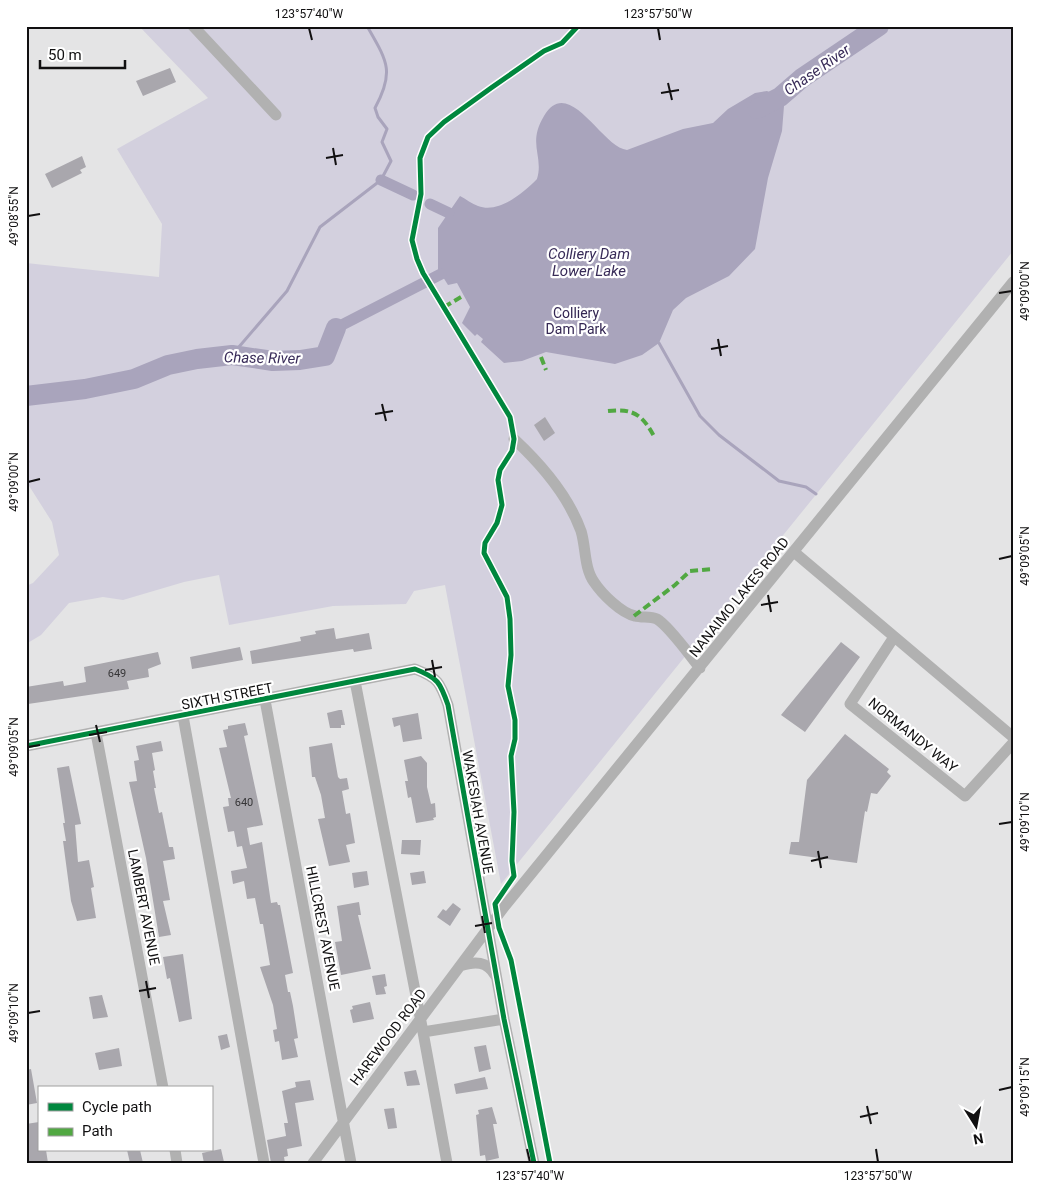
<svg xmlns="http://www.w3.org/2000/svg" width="1039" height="1189" viewBox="0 0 1039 1189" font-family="Roboto,sans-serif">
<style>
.green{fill:#d3d0de}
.water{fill:#a9a4bc}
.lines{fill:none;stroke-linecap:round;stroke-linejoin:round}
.stream{stroke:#a9a4bc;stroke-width:3}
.canal{stroke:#a9a4bc;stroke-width:11}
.river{stroke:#a9a4bc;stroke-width:20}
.building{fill:#a9a7ad}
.minor{stroke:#b1b1b1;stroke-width:11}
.quiet{stroke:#51a842;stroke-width:4;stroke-dasharray:8 4;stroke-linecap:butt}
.cycleway-casing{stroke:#fff;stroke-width:8}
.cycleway{stroke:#00873e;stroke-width:5}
.ticks{fill:none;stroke:#111011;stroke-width:2}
.labels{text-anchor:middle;stroke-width:4.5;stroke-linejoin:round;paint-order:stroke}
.number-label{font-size:11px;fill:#373638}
.park-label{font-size:14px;fill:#332652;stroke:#fff}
.street-label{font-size:14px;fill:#111011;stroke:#fff}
.water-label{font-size:15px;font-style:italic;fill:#382b58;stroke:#fff}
.neatline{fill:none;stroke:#111011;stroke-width:2}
.ticks-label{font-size:12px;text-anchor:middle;fill:#111011}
</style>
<rect width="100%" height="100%" fill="#e4e4e5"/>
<!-- green -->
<path class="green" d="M139 26H1013V251L501 884 445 585 414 591 406 604 333 606 229 625 219 575 184 582 123 600 103 597 69 603 41 635 26 644V586L33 583 59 555 52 522 26 481V263L159 277 162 224 117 149 208 98Z"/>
<!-- water -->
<path class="water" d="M767 91 780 97 784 106 782 131 768 178 755 249 729 276 686 298 673 310 659 343 642 355 615 364 546 352 522 361 504 363 481 342 483 339 477 334 475 336 462 323 470 307 457 283 448 285 438 269V228L460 196C466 199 472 204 478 206 499 214 523 193 537 179 544 156 527 144 544 116 569 74 602 148 627 150L683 129 713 123 728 109 755 93Z"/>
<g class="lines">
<!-- stream -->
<path class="stream" d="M659 343 700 416 719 435 779 481 806 487 816 494
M232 355 287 291 320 227 381 180 391 161 382 142 387 129 378 117 375 108C395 71 387 61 367 26"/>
<!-- canal -->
<path class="canal" d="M381 180 413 195
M430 204 449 213
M336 328 441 274"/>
<!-- river -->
<path class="river" d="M757 109 780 97 802 78 879 26
M26 396 85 389 134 379 168 365 197 359 232 355 273 361 300 360 325 356 336 328"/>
</g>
<!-- building -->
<path class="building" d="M170 68 176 82 143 96 136 81Z
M82 156 86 167 80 170 82 173 52 188 45 174Z
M545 417 555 433 544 441 534 425Z
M334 628 336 639 369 633 372 649 354 652 353 649 252 664 250 651 301 641 300 637 316 634 315 631Z
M841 642 860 657 805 732 781 715Z
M240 647 243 660 192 669 190 657Z
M158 652 161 664 148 669 149 677 127 681 129 689 28 704 26 687 63 681 64 686 86 682 84 667Z
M339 710H342L345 725H341V728H330L327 713Z
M418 713 422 739 403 742 400 725 394 727 392 718Z
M245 723 248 735 244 736 263 825 247 828 250 845 262 842 271 903 277 902 278 905H280L293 973 285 975 288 992H290L293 1006 298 1038 294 1039 298 1057 282 1060 279 1041 275 1042 273 1030 277 1029 273 1005 260 967 270 965 263 924H260L255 898 247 899 244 881 233 884 231 871 247 868 242 846 237 847 234 831 228 832 223 807 229 806 228 798H231L219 748 227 747 223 730 228 729V726Z
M845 734 889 769 887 772 891 776 877 794 871 793 867 812 865 811 857 863 789 854 791 842H799L807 780Z
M161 741 163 751 152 753 155 770 153 771 156 788H154L159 813 162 812 169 847H173L175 859 163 861 170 900 163 901 171 935 159 937 146 858 129 782 137 781 134 761 139 760 136 746Z
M332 743 338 777 340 779 347 778 349 789 342 791 346 814 350 813 355 843 346 845 350 862 329 866 318 819 325 818 321 795 315 777H312L309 747Z
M421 756 427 763V787L431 804 435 803 436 817 433 818 434 820 416 823 411 797 408 798 405 781H408L404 760Z
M69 766 81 824 75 825 78 862 89 860 94 887 91 888 96 918 77 921 71 901 63 841H66L63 823H65L57 768Z
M402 840H421L420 855 401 854Z
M367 871 369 885 354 888 352 873Z
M424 871 426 883 412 885 410 873Z
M359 902 361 915H358L371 969 341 975 335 942 342 941 337 906Z
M453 903 461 909 450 926 437 917 443 909 446 911Z
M183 954 192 1019 179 1022 170 978 167 979 163 957Z
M385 974 387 986 384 987 386 994 376 995 372 976Z
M102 995 108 1017 93 1019 89 997Z
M370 1002 374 1019 353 1023 350 1010 353 1009 352 1006Z
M227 1034 230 1047 221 1050 218 1036Z
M486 1045 491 1069 479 1072 474 1047Z
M119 1048 122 1066 99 1070 95 1053Z
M31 1069 37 1103 26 1105V1070Z
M416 1070 420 1085 407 1086 404 1072Z
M485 1077 488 1089 456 1094 454 1084Z
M310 1080 314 1100 295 1103 302 1146 287 1149 288 1156 284 1157 285 1163H271L267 1140 286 1136 284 1123H288L282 1091 296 1087 295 1082Z
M492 1107 497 1124H493L499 1158 486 1161 485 1155 480 1156 476 1115 479 1114 478 1110Z
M394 1108 397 1128 388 1129 384 1109Z
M39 1122V1150H46L48 1163H26V1124Z
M221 1149 224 1162 204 1163 202 1153Z
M127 1150H140L143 1163H130Z"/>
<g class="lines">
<!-- minor -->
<path class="minor" d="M193 26 276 115
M514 439C542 465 568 495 581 531 586 547 584 568 594 582 602 594 621 613 635 616 642 618 650 616 657 619 670 627 690 656 700 668
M794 552 1013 737
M894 637 850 704 965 796 1013 743
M355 681 423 1032 504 1019
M265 700 351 1163
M183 716 264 1163
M96 733 163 1088
M26 746 415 669C438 678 440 682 448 705L504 1019 534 1163
M460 966C475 961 487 961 495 975
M423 1032 447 1163
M175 1150 177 1163
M313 1163 504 907 1013 282"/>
<!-- quiet -->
<path class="quiet" d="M444 307 461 297
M541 357 546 370
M608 411C635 408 643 416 655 438
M634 616 675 585 690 571 713 569"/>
<defs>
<path id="cycleway" d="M26 746 415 669C438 678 440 682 448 705L504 1019 534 1163
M550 1163 511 960 499 928 495 904 514 876 512 861 514 812 511 756 515 739V720L508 686 511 655 510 619 507 597 484 553 485 543 497 523 502 505 498 480 500 470 512 451 514 439 510 417 423 273 417 259 412 240 421 194 420 158 428 137 444 122 491 88 544 51 562 43 578 26"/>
</defs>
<!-- cycleway casing -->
<use href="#cycleway" class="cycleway-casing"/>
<!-- cycleway -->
<use href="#cycleway" class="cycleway"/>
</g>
<!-- ticks -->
<path class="ticks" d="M309 28 312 40M658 28 660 40M668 83 672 100M661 93 679 90M333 148 336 165M326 158 343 155M28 216 40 214M999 293 1012 291M718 339 721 356M711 349 728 346M382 404 386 421M375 414 393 411M28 482 40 479M999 559 1012 556M768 595 771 612M761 605 778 602M432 660 435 677M425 670 442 667M96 725 100 742M89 735 107 732M28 747 40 745M999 824 1012 822M818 851 821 868M811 861 828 857M482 916 485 933M475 926 492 923M146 981 149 998M139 991 156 988M28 1013 40 1011M999 1090 1012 1087M867 1106 871 1124M860 1117 878 1113M527 1149 530 1162M876 1149 878 1162"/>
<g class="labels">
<!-- number labels -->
<g class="number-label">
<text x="117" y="677">649</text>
<text x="244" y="806">640</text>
</g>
<!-- park labels -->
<g class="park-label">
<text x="576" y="318">Colliery<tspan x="576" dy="16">Dam Park</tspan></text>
</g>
<!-- street labels -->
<g class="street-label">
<text transform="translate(739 597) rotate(-51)" y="5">NANAIMO LAKES ROAD</text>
<text transform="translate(227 696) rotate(-11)" y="5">SIXTH STREET</text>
<text transform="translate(913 735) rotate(39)" y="5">NORMANDY WAY</text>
<text transform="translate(478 812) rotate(80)" y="5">WAKESIAH AVENUE</text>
<text transform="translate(144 907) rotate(79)" y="5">LAMBERT AVENUE</text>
<text transform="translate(323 928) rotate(79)" y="5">HILLCREST AVENUE</text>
<text transform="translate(388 1037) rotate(-53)" y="5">HAREWOOD ROAD</text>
</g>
<!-- water labels -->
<g class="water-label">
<text transform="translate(817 70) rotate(-35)" y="5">Chase River</text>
<text x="589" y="259">Colliery Dam<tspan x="589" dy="17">Lower Lake</tspan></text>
<text transform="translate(262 358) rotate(1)" y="5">Chase River</text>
</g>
</g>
<!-- border -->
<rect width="1039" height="1189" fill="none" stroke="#ffffff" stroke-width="55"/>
<!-- legend -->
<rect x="38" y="1086" width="175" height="65" fill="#ffffff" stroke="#a09fa0"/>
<rect x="48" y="1103" width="25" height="8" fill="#00873e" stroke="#a09fa0"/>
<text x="82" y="1112" font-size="15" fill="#111011">Cycle path</text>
<rect x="48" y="1128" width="25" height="8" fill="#51a842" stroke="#a09fa0"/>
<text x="82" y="1136" font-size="15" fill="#111011">Path</text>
<!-- north arrow -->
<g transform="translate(976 1126) rotate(169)" stroke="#ffffff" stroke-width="4" paint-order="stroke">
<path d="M0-4L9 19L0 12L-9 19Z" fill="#111011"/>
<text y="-8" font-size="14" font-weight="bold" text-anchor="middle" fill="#111011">N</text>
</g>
<!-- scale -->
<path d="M40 60v8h85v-8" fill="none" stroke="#111011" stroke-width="2.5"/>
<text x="48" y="60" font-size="15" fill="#111011" stroke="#ffffff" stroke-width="4" paint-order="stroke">50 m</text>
<rect x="28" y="28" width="984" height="1134" class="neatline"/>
<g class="ticks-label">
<text x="309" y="18">123°57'40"W</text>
<text x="658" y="18">123°57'50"W</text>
<text transform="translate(14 216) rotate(-90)" y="4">49°08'55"N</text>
<text transform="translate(1025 291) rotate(-90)" y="4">49°09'00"N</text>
<text transform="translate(14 482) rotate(-90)" y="4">49°09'00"N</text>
<text transform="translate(1025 556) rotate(-90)" y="4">49°09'05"N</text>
<text transform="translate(14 747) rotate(-90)" y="4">49°09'05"N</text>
<text transform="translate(1025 822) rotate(-90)" y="4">49°09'10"N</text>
<text transform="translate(14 1013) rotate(-90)" y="4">49°09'10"N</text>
<text transform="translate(1025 1087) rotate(-90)" y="4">49°09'15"N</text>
<text x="530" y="1180">123°57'40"W</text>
<text x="878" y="1180">123°57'50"W</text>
</g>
</svg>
